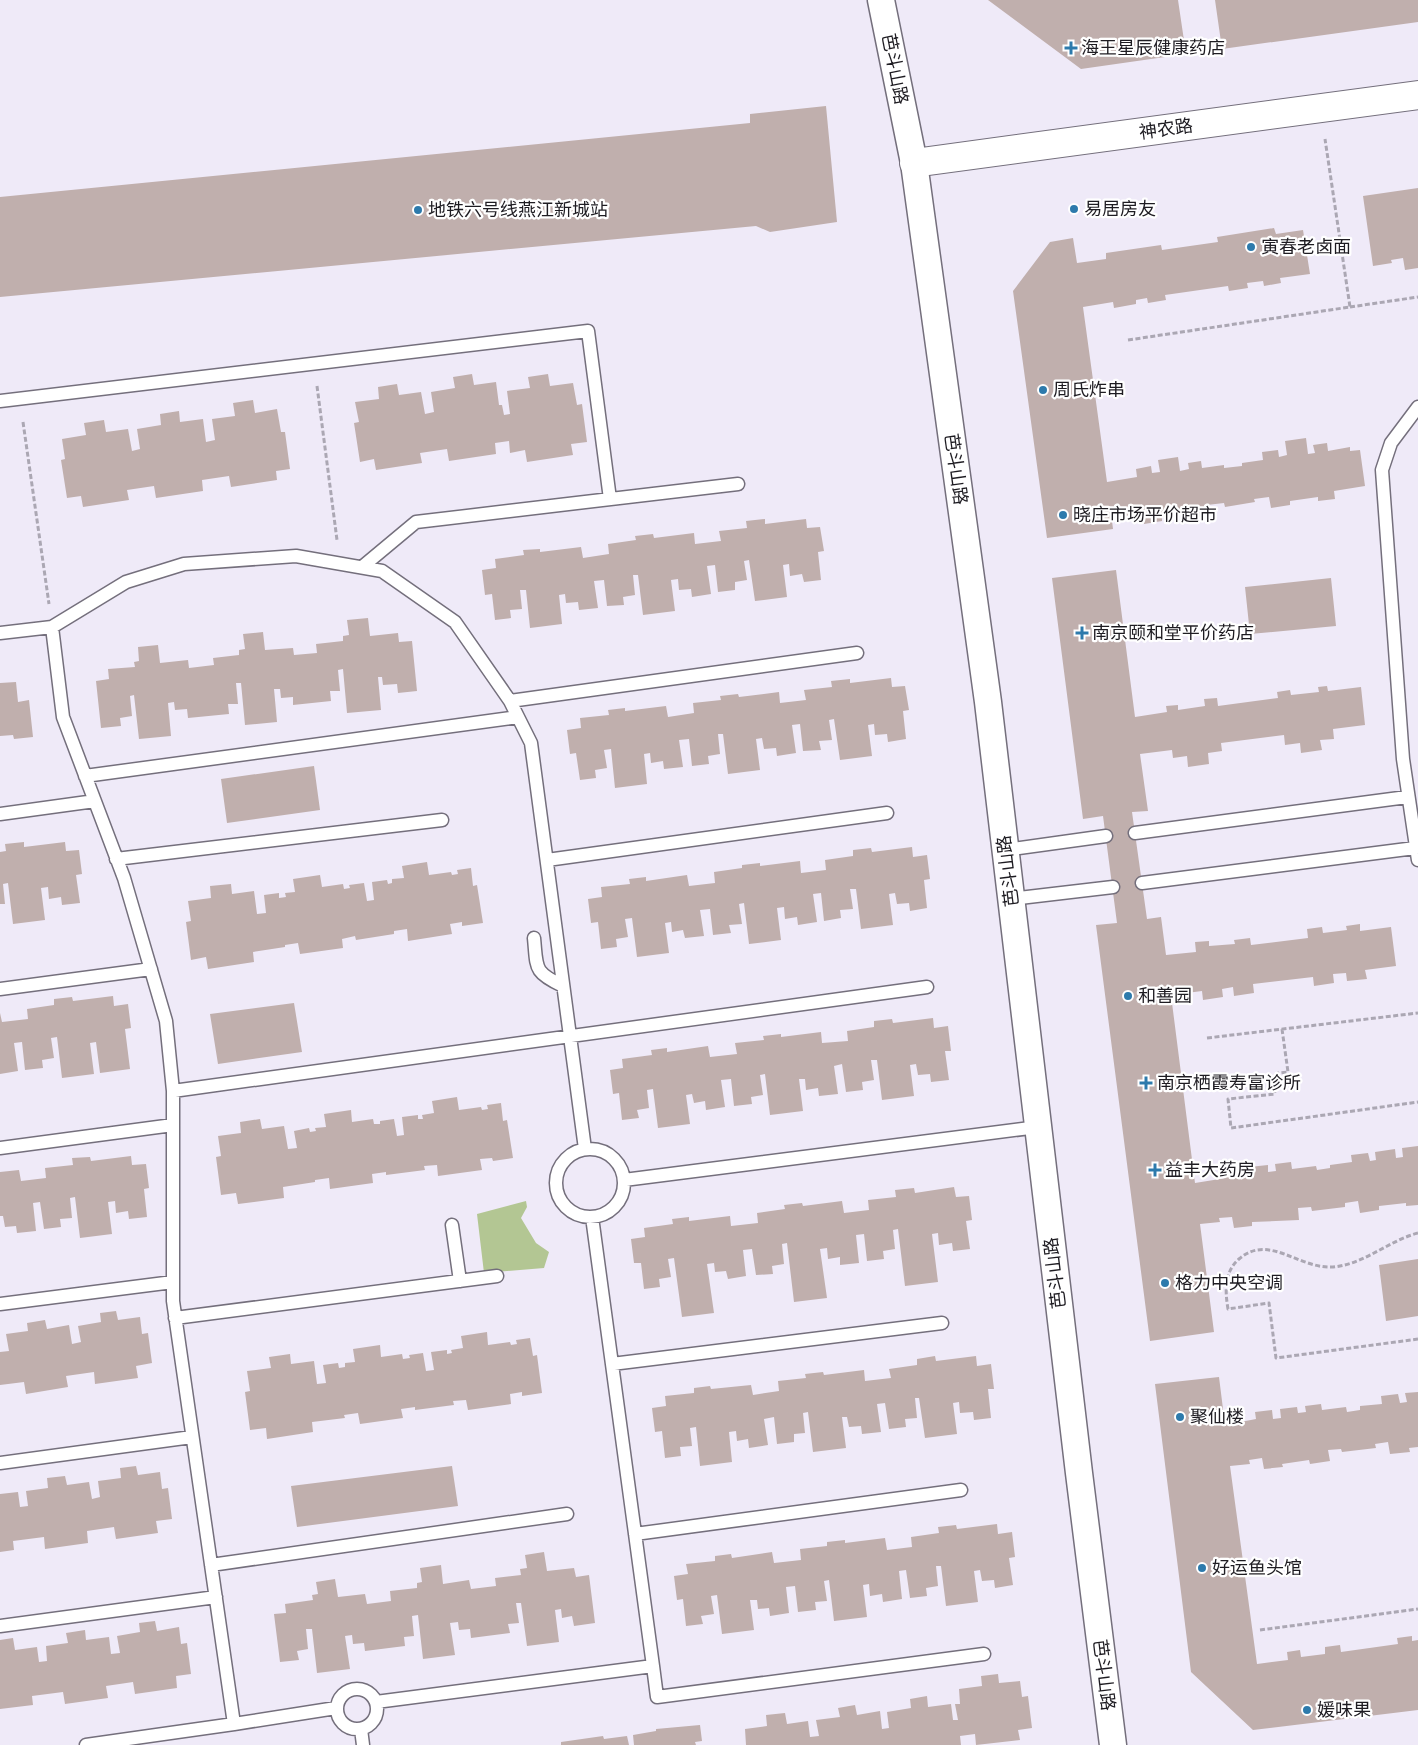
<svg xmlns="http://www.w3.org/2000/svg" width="1418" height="1745" viewBox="0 0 1418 1745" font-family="'Source Serif 4','Noto Sans SC',serif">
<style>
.green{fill:#b3c693}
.building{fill:#c0afad}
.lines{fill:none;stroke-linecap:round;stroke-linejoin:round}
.lane-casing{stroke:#746f7c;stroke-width:15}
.street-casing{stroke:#746f7c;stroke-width:29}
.secondary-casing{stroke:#746f7c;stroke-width:30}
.path{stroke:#aba7b3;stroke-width:3;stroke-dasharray:5 2.5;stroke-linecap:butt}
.lane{stroke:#fff;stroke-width:12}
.street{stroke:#fff;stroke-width:26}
.secondary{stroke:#fff;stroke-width:28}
.poi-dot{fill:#2d7aac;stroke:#fff;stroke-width:2}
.labels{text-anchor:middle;stroke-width:4.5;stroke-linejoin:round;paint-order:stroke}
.poi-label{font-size:18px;fill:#1e1c22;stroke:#fff;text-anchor:start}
.street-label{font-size:18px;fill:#1e1c22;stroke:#fff}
</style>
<rect width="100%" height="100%" fill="#efeaf8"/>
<!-- green -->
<path class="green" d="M526 1201 527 1207 521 1218 536 1243 549 1252 544 1268 484 1273 477 1214Z"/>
<!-- building -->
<path class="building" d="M988 0H1178L1186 54 1081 69Z
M1215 0H1418V22L1222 49Z
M826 106 837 222 770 232 756 226 0 297V197L750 123V114Z
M1418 188V268L1405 270 1403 258 1391 260 1392 263 1373 266 1363 196Z
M1274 228 1276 234 1303 230 1310 274 1280 278 1281 283 1264 286 1263 281 1247 283 1248 288 1229 291 1228 286 1165 295 1166 300 1148 303 1147 298 1136 300V304L1114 308 1113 302 1083 307 1107 482 1137 477 1136 469 1151 466 1152 473 1160 472 1158 460 1178 457 1180 471 1189 469 1188 463 1201 461 1202 468 1224 465V468L1242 466V463L1263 460 1262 452 1278 450 1279 457 1287 455 1285 441 1306 438 1308 454 1315 453 1313 445 1327 443 1328 451 1350 447V451L1360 450 1365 486 1334 491 1335 499 1318 501V497L1290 501V505L1271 508 1269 497 1254 499 1255 502 1225 507 1224 503 1207 505 1209 515 1190 518 1189 513 1162 517V521L1144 524 1143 513 1125 516V519L1112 521 1113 529 1047 538 1013 291 1050 242 1073 238 1077 263 1106 259V253L1161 245 1162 250 1218 242 1217 237Z
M472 374 474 385 496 382 499 405H502L504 415 510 414 507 391 530 388 528 377 548 374 550 386 573 383 577 405 582 404 587 442 571 444 573 455 527 462 525 450 510 453 509 441 495 443 496 454 449 461 447 449 420 453 422 463 376 470 374 459 360 462 354 423 359 422 355 402 379 399 378 387 397 384 399 395 421 392 425 414 434 412 431 392 455 388 453 377Z
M253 400 255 413 277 409 281 432H285L290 469 276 471 277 480 231 487 229 476 202 480 203 491 156 498 154 486 127 490 129 500 83 507 81 496 67 498 61 460 65 459 62 439 86 435 84 423 104 420 106 432 128 429 132 451 140 449 137 429 161 425 160 414 179 411 180 422 203 419 206 442 215 440 212 419 235 416 233 403Z
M765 519V524L806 519 807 528 820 527 824 551 818 552 821 580 804 582 802 574 790 576 789 564 783 565 787 597 755 601 749 560 744 561 747 580 735 582V590L718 592 715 565 707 566 711 594 692 597 691 589 679 590 678 579 671 580 675 611 643 615 638 575H633L635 595 623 597 624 605 607 606 604 580 594 581 598 608 579 610 578 602 566 603 565 594 559 595 562 624 530 628 526 590H520L522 609 510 610 511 618 495 620 492 594 485 595 482 570 496 568 495 559 524 555 523 550 540 549V552L581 547 583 558 609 554 608 544 636 540 635 536 653 534 654 538 694 533 695 544 721 541 719 531 747 528 746 521Z
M1116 570 1135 717 1167 712 1166 706 1178 705V710L1205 706 1204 699 1217 698 1218 706 1278 698 1277 692 1290 690 1291 695 1319 692 1318 687 1327 686 1328 691 1361 687 1365 725 1333 729 1334 739 1320 740 1322 750 1301 753 1300 743 1285 745 1284 735 1221 743 1222 751 1208 753 1209 764 1188 767 1187 756 1173 758 1172 750 1140 754 1148 811 1132 812 1147 919 1161 917 1166 955 1196 952 1195 942 1209 941V946L1235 944 1234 940 1250 938 1251 945 1308 938 1307 929 1322 927 1323 933 1347 930 1346 926 1360 924V931L1391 927 1396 966 1365 970 1367 979 1347 981 1346 973 1333 974 1334 983 1314 986 1313 977 1253 984 1254 993 1234 996 1233 987 1222 989 1223 997 1203 1000 1202 991 1171 995 1195 1183 1226 1178 1225 1170 1242 1168 1243 1177 1250 1176 1249 1167 1268 1165V1172L1276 1171 1275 1164 1291 1162 1292 1169 1316 1166 1317 1170 1330 1168V1165L1352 1162 1351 1155 1368 1153 1370 1161 1376 1160 1375 1152 1395 1149 1396 1158 1403 1157 1402 1148 1418 1146V1205L1406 1206V1203L1379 1206V1210L1360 1213 1358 1201 1345 1203V1207L1312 1211 1311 1207 1298 1208 1299 1220 1252 1222V1226L1234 1228 1232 1217 1219 1218 1220 1222 1200 1224 1214 1332 1150 1341 1096 925 1117 923 1103 816 1083 819 1052 578Z
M1331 578 1336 626 1250 634 1245 587Z
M368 618 370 636 398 633 399 642 412 641 417 691 398 693 397 684 383 685 382 677H378L381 710 347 713 343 669 338 670 340 691H330L331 701 293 705V697L281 698 280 689H274L277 722 245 725 241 683H236L238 704H228L229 714 188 718 187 709 175 710 174 702 168 703 171 736 139 739 134 695 130 696 132 716 120 718 121 726 101 728 96 681 109 679 108 669 135 667 134 662 139 661 138 647 158 645 160 663 188 660 189 668 214 665 213 658 239 655V650L245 649 243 634 263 632 265 650 293 648 294 655 317 653 316 644 343 641V636L349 635 347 620Z
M891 678 892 687 905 686 909 710 903 711 906 739 888 742 887 734 875 735 874 724 868 725 872 756 840 760 834 719 829 720 832 740 819 741 821 750 803 751 800 724 792 725 796 753 777 756 776 748 764 749 762 738 756 739 760 770 728 774 723 734H718L720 754 708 756 709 764 692 766 689 739 679 740 683 767 664 769 663 761 651 763 650 753 644 754 647 784 615 788 611 749 604 750 607 768 595 770 596 778 580 780 576 753 570 754 567 730 581 728 580 718 609 715 608 710 625 708V711L666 706 668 717 694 713 693 703 721 700 720 696 738 694 739 697 779 692 780 703 806 700 804 690 832 687 831 681 850 679V683Z
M16 682 18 702 29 700 33 737 14 739 13 735 0 736V683Z
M314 766 320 810 227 823 221 779Z
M24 842V847L65 842 66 851 79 850 82 874 76 875 80 903 62 905 61 897 49 899 48 887 41 888 45 920 13 924 8 883 3 884 5 904H0V852L6 851 5 844Z
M912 847 913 857 927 855 930 879 924 880 927 908 910 911 909 903 897 904 895 893 889 894 893 925 861 929 856 889H850L853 909 840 910 841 918 824 921 821 893 813 894 817 922 798 925 797 917 785 919 784 907 777 908 781 940 749 944 744 903 739 904 742 924 729 925 731 933 713 935 710 909 700 910 704 936 685 938 683 930 672 932 671 922 665 923 669 953 637 957 632 918 625 919 628 937 616 939 617 947 601 949 598 922 591 923 588 899 602 897 601 887 630 884 629 879 646 877V881L687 875 689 886 715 883 714 872 742 868V865L760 863V866L800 861 801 873 826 870 825 860 853 856V850L871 848 872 852Z
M427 862 429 875 451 872 452 875 458 874 457 870 471 868 473 886 477 885 483 923 462 926V922L450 924 452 934 408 941 407 929 394 931V934L356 940 355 936 342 939 343 948 300 954 298 943 285 945V947L253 952 254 962 208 969 206 957 191 960 186 922 191 921 188 901 211 898 210 886 231 884 232 894 254 891 257 914 266 913 264 895 279 893V898L286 897 285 893 295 892 293 879 320 875 322 887 343 884 344 889 350 888 349 885 364 883 367 901 374 900 372 882 387 880 388 884 392 883V879L404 878 402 866Z
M113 996 114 1006 128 1004 131 1028 125 1029 130 1069 100 1073 96 1042 90 1043 94 1074 62 1078 57 1037 51 1038 54 1058 42 1060 43 1068 25 1070 22 1042 14 1043 18 1071 0 1074V1013L2 1022 28 1019 27 1009 54 1005V999L72 997 73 1001Z
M294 1003 302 1052 218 1064 210 1014Z
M933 1018 934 1028 948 1026 951 1051H945L949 1080 931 1082 930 1074 918 1075 916 1064 910 1065 914 1096 882 1100 877 1060H871L874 1080 862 1082 863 1090 846 1092 842 1064 834 1066 838 1094 819 1096 818 1088 806 1090 805 1079H799L803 1111 770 1115 765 1074 760 1075 763 1095 751 1097 752 1104 734 1106 731 1079 721 1080 725 1107 706 1110 705 1101 694 1103 692 1094 686 1095 690 1124 658 1128 653 1089 647 1090 649 1108 637 1110 639 1118 622 1120 619 1093 613 1094 610 1070 623 1068 622 1059 652 1055 651 1050 667 1048V1052L708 1046 710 1057 737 1054 735 1043 764 1040 763 1036 781 1034V1037L821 1032 822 1043 848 1041 847 1031 874 1027V1021L892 1019 893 1023Z
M457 1097 459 1110 481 1107 482 1110 488 1109 487 1105 501 1103 503 1121 507 1120 513 1158 493 1161 492 1158 480 1159 482 1170 438 1176 437 1165 424 1166 425 1170 386 1175V1172L372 1174 373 1183 330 1189 329 1178 315 1180V1182L283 1187 284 1198 238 1204 236 1193 221 1195 216 1157 221 1156 218 1136 241 1133 240 1122 260 1119 262 1129 284 1126 288 1149 297 1148 294 1131 309 1128 310 1132 316 1131 315 1128 326 1127 324 1114 351 1110 352 1122 373 1119 374 1124H380V1121L394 1119 397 1136 404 1135 402 1117 418 1115V1119H423L422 1115 434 1113 432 1101Z
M131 1156 132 1165 146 1164 149 1188 144 1189 147 1217 129 1219 128 1211 116 1213 115 1201 108 1202 112 1234 80 1238 75 1197 70 1198 72 1218 60 1219 61 1227 44 1229 40 1202 33 1203 36 1231 17 1233 16 1226 5 1227 3 1216H0V1172L19 1170 21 1181 46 1178 45 1168 73 1165 72 1158 90 1157 91 1161Z
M954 1187 956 1197 969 1196 972 1220 966 1221 970 1249 953 1251 952 1243 939 1245 938 1233 932 1234 938 1282 905 1286 898 1229 893 1230 895 1249 883 1251 884 1259 867 1261 864 1234 856 1235 859 1263 840 1265V1257L828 1259 827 1248 820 1249 827 1298 794 1302 787 1243 782 1244 784 1264 772 1266 773 1274 756 1275 752 1249 743 1250 746 1276 728 1279 726 1271 715 1272 714 1263 707 1264 714 1313 682 1317 674 1258 668 1259 671 1277 659 1279 660 1287 644 1289 641 1263H634L631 1239 645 1237 644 1228 673 1224 672 1219 689 1217V1221L730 1216 731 1226 758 1223 757 1213 785 1209 784 1205 802 1203 803 1206 842 1201 844 1213 869 1210 868 1200 896 1197 895 1190 914 1188 915 1193Z
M1418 1259V1316L1386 1321 1379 1265Z
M116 1311 118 1320 140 1317 142 1334 148 1333 152 1363 136 1366 138 1378 95 1384 94 1372 66 1376 68 1387 26 1394 24 1382 0 1385V1352L9 1351 6 1334 28 1331 27 1323 45 1320 47 1329 69 1325 72 1344 81 1342 78 1326 101 1322 100 1313Z
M487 1332 488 1345 510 1342 511 1345 517 1344 516 1340 530 1338 533 1356 537 1355 542 1393 522 1396V1392L510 1394 511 1404 468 1410 466 1400 453 1401 454 1405 415 1410V1407L401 1409 403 1418 360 1424 358 1413 344 1415 345 1418 312 1422 313 1432 267 1439 266 1428 250 1430 245 1392 250 1391 247 1371 271 1368 269 1357 290 1354 291 1364 314 1361 317 1384 326 1383 323 1365 338 1363 339 1368 345 1367V1363L355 1362 353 1349 380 1345 381 1357 402 1354 403 1359 410 1358 409 1355 423 1353 426 1371 434 1370 431 1352 447 1350V1354L452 1353 451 1350 463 1348 461 1336Z
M935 1356 936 1361 976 1356 977 1366 991 1364 994 1389H988L991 1418 974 1420 973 1412 960 1413 959 1402 953 1403 957 1434 925 1438 919 1398H915L917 1418 905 1419 906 1427 889 1429 885 1403 877 1404 881 1432 862 1434 861 1426 849 1427 847 1417H842L846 1448 813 1452 808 1412 803 1413 805 1433 794 1434V1442L777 1444 774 1417 764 1419 768 1445 749 1448 748 1439 737 1441 736 1431 729 1432 732 1462 700 1466 696 1427 690 1428 692 1446 680 1447 681 1456 665 1458 662 1431 655 1432 652 1408 666 1406 665 1396 694 1393V1388L710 1386 711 1389 751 1385 753 1395 779 1391 778 1381 806 1378 805 1374 823 1372 824 1375 864 1370 865 1381 891 1378 889 1369 917 1365V1359Z
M1219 1377 1225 1425 1256 1419 1255 1412 1272 1410 1273 1419 1281 1418 1280 1409 1297 1407 1298 1413 1306 1412 1305 1406 1321 1404 1322 1410 1346 1407 1347 1412 1360 1410V1406L1382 1404 1381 1396 1398 1394 1400 1403 1407 1402 1405 1393 1418 1392V1447L1409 1448 1410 1452 1390 1454 1388 1442 1375 1444 1376 1448 1342 1452 1341 1449 1328 1450 1330 1461 1310 1464 1309 1460 1282 1464 1283 1467 1264 1469 1262 1458 1249 1460 1250 1464 1230 1466 1257 1664 1288 1660 1287 1652 1300 1650 1301 1657 1325 1654V1647L1340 1645 1341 1652 1398 1644 1397 1638 1412 1636V1641L1418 1640V1710L1253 1730 1191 1672 1155 1384Z
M136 1466 138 1475 160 1472 162 1489 168 1488 172 1519 156 1521 158 1533 116 1539 114 1527 87 1531 88 1543 45 1549 44 1537 13 1541 14 1550 0 1552V1494L18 1492 20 1507 28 1506 26 1491 48 1488 47 1478 65 1476 67 1485 89 1482 92 1499 100 1497 98 1481 121 1478 120 1468Z
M452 1466 458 1506 297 1527 291 1486Z
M997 1524 998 1534 1012 1532 1015 1557 1009 1558 1013 1585 995 1588 994 1580 982 1581 980 1570 974 1571 978 1602 946 1606 941 1566H936L938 1586 926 1588 927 1596 910 1598 906 1570 899 1571 902 1599 883 1602 882 1594 870 1596 869 1584 863 1585 867 1617 834 1621 829 1580 824 1581 827 1601 815 1602 816 1610 798 1612 795 1586 786 1587 789 1613 770 1616 769 1608 758 1609 757 1600H750L754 1630 722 1634 717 1595 711 1596 714 1614 701 1616 703 1624 686 1626 683 1599 677 1600 674 1576 688 1574 686 1564 715 1561V1556L731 1554 732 1558 772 1552 774 1563 801 1560 800 1549 827 1546V1542L845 1540V1543L885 1538 887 1550 912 1547 911 1537 939 1533 938 1527 956 1525 957 1529Z
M544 1552 547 1571 574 1568 576 1577 589 1575 595 1623 574 1626 572 1616 562 1618 561 1609 555 1610 559 1642 527 1646 521 1603H516L519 1623 508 1624 510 1633 471 1638 470 1629 459 1630 458 1622 450 1623 455 1655 423 1659 418 1615 412 1616 414 1636 404 1637 405 1646 365 1651 364 1643 353 1644 352 1635 345 1636 350 1669 317 1673 312 1629H306L308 1649 297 1651 299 1660 280 1662 274 1614 286 1613 285 1604 313 1600 312 1595 318 1594 316 1582 335 1579 338 1597 365 1594 367 1604 391 1601 390 1591 417 1588V1583L422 1582 420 1568 441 1565 443 1584 469 1580 471 1589 496 1586 495 1578 521 1575 520 1569 527 1568 525 1555Z
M155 1621 157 1631 179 1627 181 1644 187 1643 191 1674 176 1676 177 1688 135 1694 133 1682 106 1686 108 1698 65 1704 63 1692 32 1696 33 1705 0 1709V1640L13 1638 15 1650 37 1647 39 1662 47 1661 46 1646 68 1643 66 1633 85 1630 86 1640 109 1637 111 1654 120 1653 117 1636 140 1632 139 1623Z
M998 1674 999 1683 1020 1681 1022 1697 1028 1696 1032 1728 1018 1730 1020 1740 976 1745 975 1734 960 1736 961 1745H746L745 1729 767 1726 766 1715 785 1713 787 1724 808 1721 810 1737 819 1736 816 1720 840 1717 838 1708 855 1705 857 1715 880 1711 882 1729 889 1728 887 1712 911 1708 910 1699 927 1696 928 1707 951 1704 953 1720H958L955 1704H960L959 1689 982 1686 981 1676Z
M700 1725 702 1741 695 1742 696 1745H634L633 1735 656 1731V1729Z
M603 1736 604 1739 627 1736 629 1745H561V1742Z"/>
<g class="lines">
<defs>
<path id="lane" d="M0 401 588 331 610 499
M1418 407 1391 443 1382 470 1403 759 1418 860
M362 567 416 522 738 484
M52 627 126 582 184 564 296 556 382 571 455 622 510 701 531 743 585 1149
M0 633 52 627 63 717 124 878 166 1021 173 1091V1301L234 1724 336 1708
M510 701 857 653
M85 776 518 717
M0 814 95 801
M1135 833 1407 797
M1005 850 1106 836
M116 859 442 820
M547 860 887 813
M1142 883 1415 848
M1011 899 1113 887
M534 938C537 968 533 972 563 986
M0 989 151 969
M173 1091 927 987
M0 1148 173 1125
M556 1183a34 34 0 1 1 68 0a34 34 0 1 1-68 0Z
M624 1180 1038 1127
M452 1225 460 1281
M0 1304 173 1282
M175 1318 497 1276
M612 1364 942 1323
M0 1463 192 1437
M635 1534 961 1490
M211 1565 567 1514
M0 1626 216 1597
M653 1666 657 1697 984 1654
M337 1709a20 20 0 1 1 40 0a20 20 0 1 1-40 0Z
M376 1702 653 1666 592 1217
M361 1729 363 1745
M86 1745 234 1724"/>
<path id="street" d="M881 0 914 163 988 702 1079 1473 1113 1745"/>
<path id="secondary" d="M914 163 1418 95"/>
</defs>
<!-- lane casing -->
<use href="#lane" class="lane-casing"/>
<!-- street casing -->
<use href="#street" class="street-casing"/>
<!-- secondary casing -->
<use href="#secondary" class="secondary-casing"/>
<!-- path -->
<path class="path" d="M1350 307 1418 297
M1128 340 1350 307 1325 139
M317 386 337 540
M23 422 49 604
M1282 1029 1288 1072 1278 1073 1280 1082 1273 1083 1275 1094 1228 1099 1231 1128 1418 1102
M1207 1038 1418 1013
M1418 1233C1388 1241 1365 1264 1333 1267 1298 1269 1269 1233 1239 1259 1224 1272 1225 1291 1228 1309L1269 1303 1276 1358 1418 1339
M1260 1630 1418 1609"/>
<!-- lane -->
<use href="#lane" class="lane"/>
<!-- street -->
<use href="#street" class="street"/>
<!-- secondary -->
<use href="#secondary" class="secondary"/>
</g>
<!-- markers -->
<g class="poi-dot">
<path d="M1068.5 40.5h5v5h5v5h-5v5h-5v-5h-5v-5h5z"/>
<circle cx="1074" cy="209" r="5"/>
<circle cx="418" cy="210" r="5"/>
<circle cx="1251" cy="247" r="5"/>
<circle cx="1043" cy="390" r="5"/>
<circle cx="1063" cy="515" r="5"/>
<path d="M1079.5 625.5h5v5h5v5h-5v5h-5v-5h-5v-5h5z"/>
<circle cx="1128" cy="996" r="5"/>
<path d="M1143.5 1075.5h5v5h5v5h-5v5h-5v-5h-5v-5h5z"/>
<path d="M1152.5 1162.5h5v5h5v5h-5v5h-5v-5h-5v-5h5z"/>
<circle cx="1165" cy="1283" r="5"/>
<circle cx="1180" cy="1417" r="5"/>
<circle cx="1202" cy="1568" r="5"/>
<circle cx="1307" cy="1710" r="5"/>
</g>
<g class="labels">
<!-- poi labels -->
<g class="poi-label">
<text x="1081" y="54">海王星辰健康药店</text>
<text x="1084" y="215">易居房友</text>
<text x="428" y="216">地铁六号线燕江新城站</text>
<text x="1261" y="253">寅春老卤面</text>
<text x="1053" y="396">周氏炸串</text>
<text x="1073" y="521">晓庄市场平价超市</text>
<text x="1092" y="639">南京颐和堂平价药店</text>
<text x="1138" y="1002">和善园</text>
<text x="1157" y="1089">南京栖霞寿富诊所</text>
<text x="1165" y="1176">益丰大药房</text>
<text x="1175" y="1289">格力中央空调</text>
<text x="1190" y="1423">聚仙楼</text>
<text x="1212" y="1574">好运鱼头馆</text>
<text x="1317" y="1716">媛味果</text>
</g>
<!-- street labels -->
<g class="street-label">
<text transform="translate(895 69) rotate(79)" y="6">芭斗山路</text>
<text transform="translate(1166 129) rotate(-8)" y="6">神农路</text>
<text transform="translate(956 469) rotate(82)" y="6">芭斗山路</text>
<text transform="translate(1008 871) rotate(-97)" y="6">芭斗山路</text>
<text transform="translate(1055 1273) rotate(-97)" y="6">芭斗山路</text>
<text transform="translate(1104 1675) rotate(83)" y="6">芭斗山路</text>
</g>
</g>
</svg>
